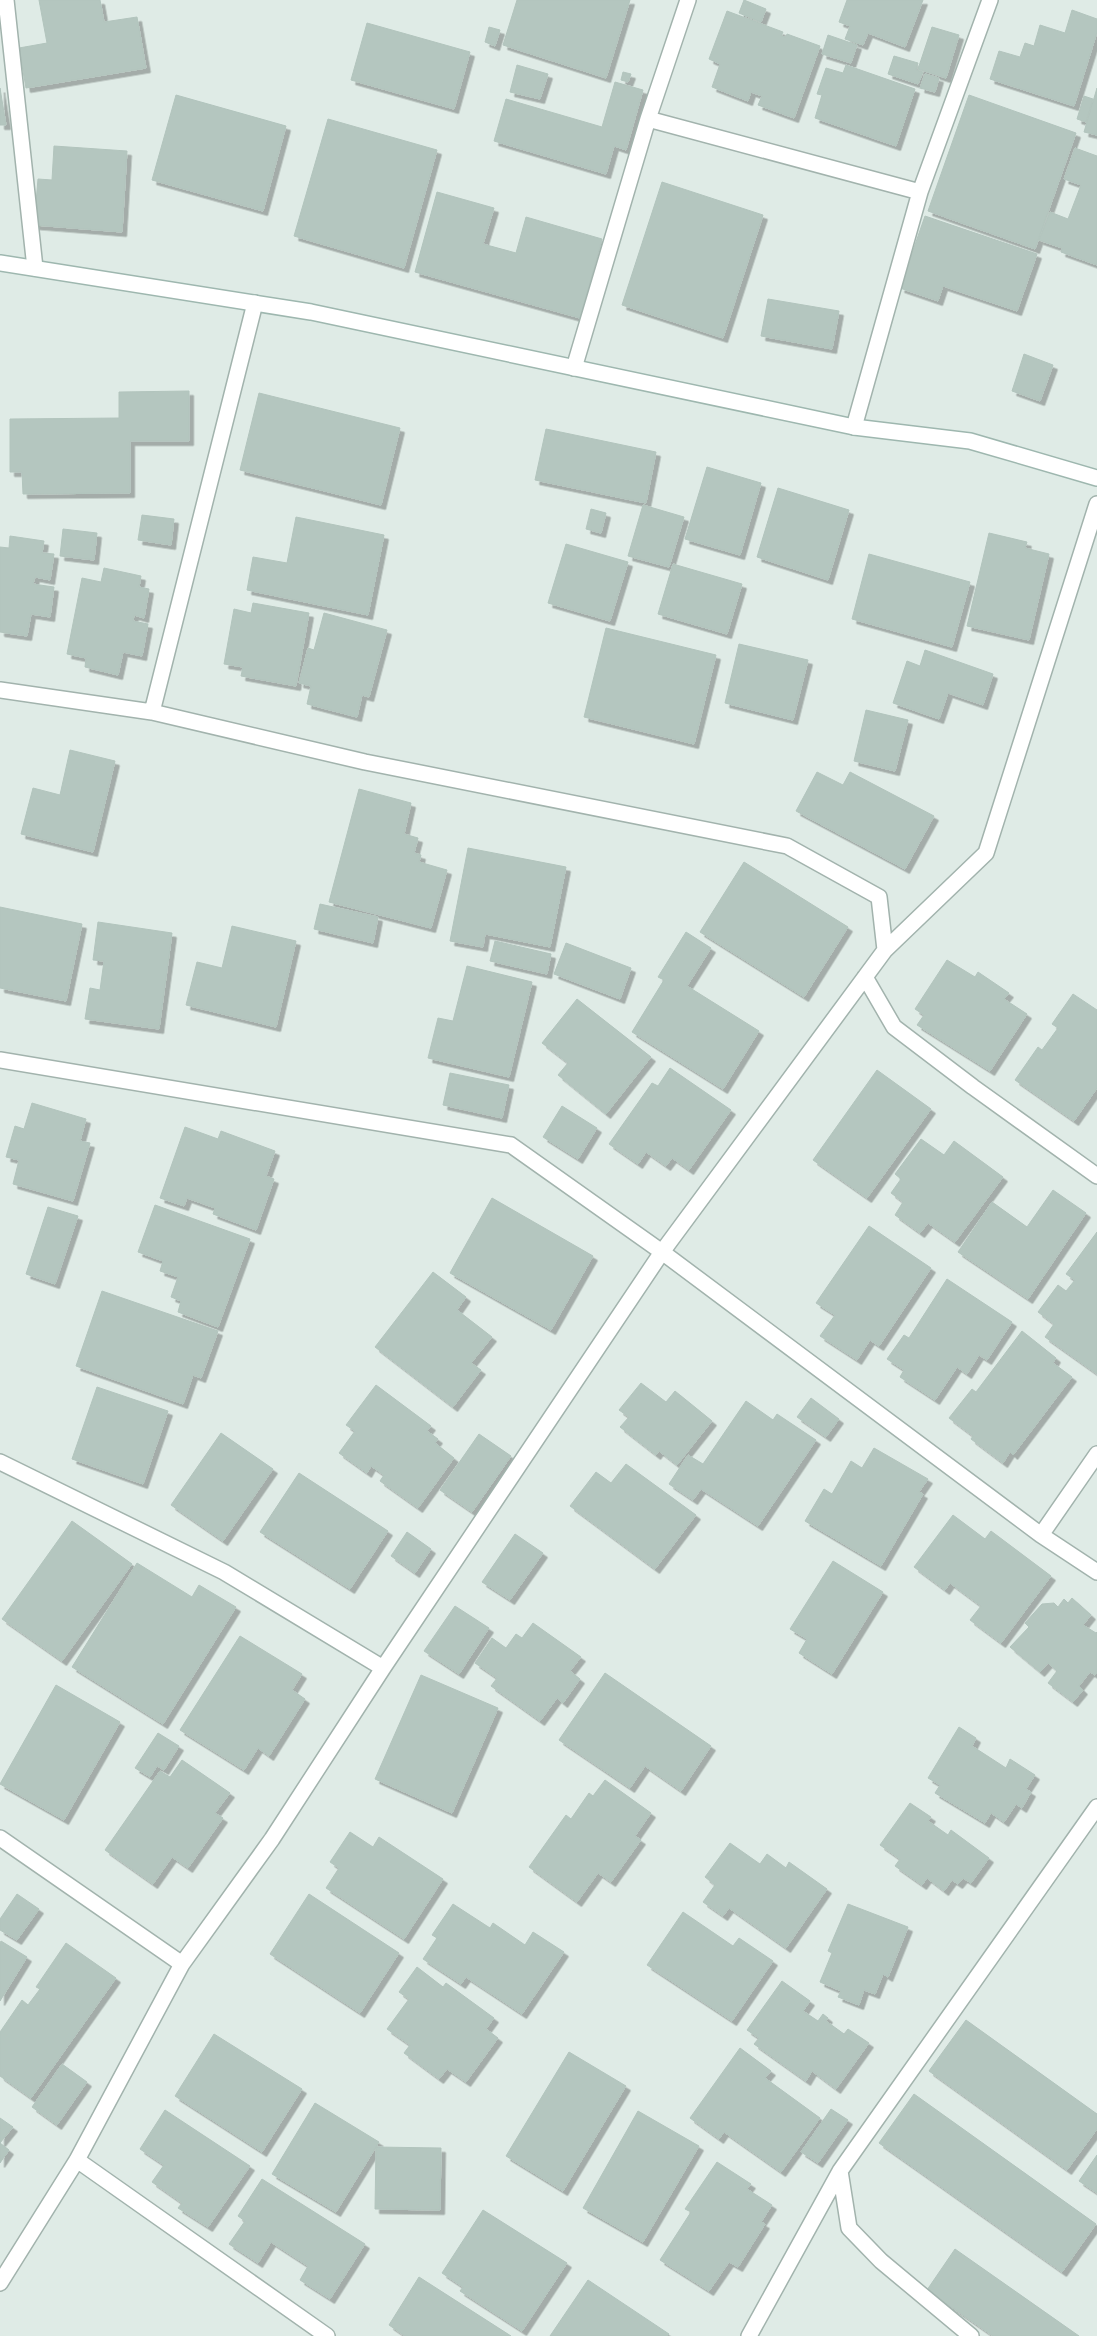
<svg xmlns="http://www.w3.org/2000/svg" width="1097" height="2336" viewBox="0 0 1097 2336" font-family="'Sofia Sans Condensed',sans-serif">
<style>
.building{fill:#b4c6bf;stroke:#b2c4bd;filter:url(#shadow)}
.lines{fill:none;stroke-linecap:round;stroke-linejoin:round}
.street-casing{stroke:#a2b3ad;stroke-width:18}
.secondary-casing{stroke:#9eb7af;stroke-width:18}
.street{stroke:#fff;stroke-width:15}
.secondary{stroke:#fff;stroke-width:15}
</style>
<defs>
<filter id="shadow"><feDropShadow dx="4.5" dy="4.5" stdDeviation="0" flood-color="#0004"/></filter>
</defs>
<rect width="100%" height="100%" fill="#dfebe6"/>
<!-- building -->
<path class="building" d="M39 0H100L104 22 137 17 146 68 26 88 19 48 47 43Z
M517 0H630L606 78 503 45Z
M744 0 766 9 761 22 739 13Z
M847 0H923L905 47 868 33 863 45 845 39 850 26 839 22Z
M1072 10 1097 19V32L1074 106 990 79 999 51 1020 57 1025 43 1034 46 1040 25 1065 33Z
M727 11 783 32 781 36 786 37 787 34 820 46 794 118 758 105 762 96 751 92 748 101 712 87 720 64 709 59Z
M367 23 470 52 454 109 351 80Z
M489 27 500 30 495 46 485 42Z
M932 27 959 35 946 78 918 69Z
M828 35 857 45 851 63 822 54Z
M894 56 918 63 916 70 923 72 918 84 888 74Z
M517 65 548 74 540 99 510 92Z
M846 65 915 89 896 146 815 118 822 95 817 94 826 68 843 73Z
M623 72 631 74 628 82 621 80Z
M925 74 939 78 935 92 920 88Z
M615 82 643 90 626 150 614 146 606 174 494 141 506 99 602 127Z
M0 88 6 125H0Z
M1097 88V135L1084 132Z
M176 95 286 126 263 211 152 180Z
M969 95 1076 133 1035 249 928 211Z
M1084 96 1093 99 1086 122 1077 119Z
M328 119 437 150 404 268 294 236Z
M54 146 127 151 122 232 34 225 38 179 52 180Z
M1075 148 1097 156V265L1061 252 1062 248 1039 240 1050 212 1068 219 1081 185 1064 179Z
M662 182 763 215 723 338 622 305Z
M437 192 494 208 483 244 516 253 526 217 602 239 580 318 415 272Z
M925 216 1037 254 1017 311 943 286 938 301 900 288Z
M768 299 839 311 832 349 761 336Z
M1024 354 1053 365 1040 401 1012 391Z
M189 391V441H130V493L23 494 22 472H10V419L119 418V392Z
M259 393 400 428 381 505 240 470Z
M546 429 656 452 646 503 535 480Z
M707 467 761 483 740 555 685 539Z
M778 488 849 510 828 580 757 557Z
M643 505 684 517 669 567 628 556Z
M591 509 606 513 601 533 586 529Z
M142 515 174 519 171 545 138 540Z
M296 517 384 535 368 615 247 590 253 557 287 563Z
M63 529 97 533 94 560 60 556Z
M989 533 1027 542 1025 548 1049 554 1029 640 967 626Z
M10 536 44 541 42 553 54 554 50 580 35 577 33 584 54 587 50 617 31 614 27 636 0 632V547L9 548Z
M566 544 628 562 610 621 548 603Z
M869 554 970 582 952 647 852 619Z
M673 564 742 584 727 634 658 614Z
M104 568 141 576 139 587 149 589 144 618 134 615 133 621 148 624 142 656 123 652 118 675 85 667 86 658 67 654 82 578 101 582Z
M253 603 309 613 296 686 241 676 243 667 224 664 234 609 251 613Z
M324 613 387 630 369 697 362 695 357 717 307 704 311 686 299 683 308 648 314 650Z
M606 628 716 655 694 744 584 717Z
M739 644 808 660 793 720 725 703Z
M925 650 993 674 983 705 948 693 939 719 893 703 907 661 920 666Z
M866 710 908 720 895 771 854 761Z
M70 750 115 761 93 852 21 834 33 788 60 795Z
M817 772 843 785 850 772 934 816 905 869 796 811Z
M359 789 411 803 404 834 418 838 414 853 421 855 419 862 447 870 431 928 329 902Z
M468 848 566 867 550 947 485 934 483 947 450 941Z
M744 862 848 927 804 997 700 932Z
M320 904 378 917 373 943 314 929Z
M0 907 82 924 66 1001 0 988Z
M98 922 172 933 159 1029 85 1019 90 988 100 990 104 961 93 960Z
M232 926 296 941 276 1027 186 1005 197 962 222 968Z
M686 932 711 948 687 986 759 1031 723 1089 632 1032 664 980 658 977Z
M495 941 551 954 547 974 490 961Z
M566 943 631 968 620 999 554 974Z
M947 960 975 977 978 972 1009 993 1004 999 1027 1014 990 1071 917 1025 924 1015 915 1009Z
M467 966 532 982 509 1077 428 1058 438 1018 453 1021Z
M1073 994 1097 1010V1088L1074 1121 1015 1080 1038 1047 1042 1050 1058 1028 1052 1024Z
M577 999 651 1057 606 1114 558 1075 568 1063 542 1043Z
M670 1068 731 1110 689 1170 672 1158 666 1166 646 1152 638 1164 609 1144 652 1083 658 1086Z
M877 1070 931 1109 867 1198 813 1160Z
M450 1073 509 1085 502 1118 443 1105Z
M32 1103 86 1119 80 1141 90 1143 73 1201 13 1184 19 1160 6 1157 15 1126 24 1129Z
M562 1106 597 1128 578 1159 543 1137Z
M185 1127 218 1139 221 1131 275 1151 266 1176 274 1179 256 1230 213 1214 215 1208 187 1198 184 1206 160 1198Z
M921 1139 944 1155 954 1141 1003 1177 955 1242 928 1223 920 1233 895 1215 903 1202 891 1193 901 1179 895 1174Z
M1053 1190 1086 1213 1028 1299 958 1252 992 1202 1027 1227Z
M492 1198 593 1256 551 1330 450 1273Z
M155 1205 250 1239 218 1327 178 1312 181 1301 171 1297 178 1277 160 1271 163 1261 138 1252Z
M48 1207 78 1216 55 1284 26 1274Z
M869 1226 931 1268 879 1346 870 1340 857 1360 820 1336 835 1315 816 1303Z
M1097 1232V1374L1045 1337 1054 1324 1038 1312 1058 1285 1066 1291 1075 1280 1066 1274Z
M433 1272 466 1297 457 1310 492 1337 471 1363 481 1370 453 1407 375 1347Z
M947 1279 1012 1322 987 1360 979 1355 967 1374 957 1367 935 1400 900 1377 904 1370 887 1359 904 1335 909 1338Z
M102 1291 218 1331 201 1378 193 1375 183 1404 76 1366Z
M1022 1331 1056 1358 1053 1363 1072 1377 1013 1455 1010 1452 1003 1463 971 1439 973 1436 949 1418 972 1389 976 1392Z
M641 1383 666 1402 675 1391 712 1421 677 1465 659 1451 656 1455 620 1427 629 1417 619 1410Z
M376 1385 431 1426 427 1431 438 1439 435 1443 454 1458 418 1508 380 1481 384 1475 371 1466 367 1473 339 1453 355 1431 346 1425Z
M97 1387 168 1411 143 1484 72 1459Z
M811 1398 839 1419 826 1437 797 1417Z
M746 1401 773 1420 777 1414 816 1440 758 1526 701 1489 693 1500 669 1484 688 1455 703 1464Z
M221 1433 273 1469 223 1541 171 1505Z
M479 1434 511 1456 472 1512 440 1490Z
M874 1448 928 1479 919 1492 923 1494 881 1566 805 1521 824 1489 832 1494 851 1461 862 1468Z
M626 1464 696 1515 655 1569 570 1506 596 1472 611 1483Z
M299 1473 388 1531 350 1589 260 1532Z
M953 1515 985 1539 991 1531 1051 1576 1001 1643 970 1620 981 1606 950 1583 945 1590 914 1567Z
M72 1521 132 1564 62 1661 2 1619Z
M407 1532 431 1549 415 1573 391 1556Z
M515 1534 543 1553 510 1600 482 1582Z
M833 1561 883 1592 832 1674 799 1653 807 1639 790 1629Z
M137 1563 192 1597 199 1585 236 1607 163 1724 72 1667Z
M1072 1598 1091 1615 1083 1625 1096 1633 1097 1632V1673L1095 1675 1090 1672 1079 1686 1083 1690 1073 1702 1048 1683 1057 1671 1048 1663 1040 1672 1010 1647 1029 1627 1025 1623 1042 1604 1054 1603 1058 1607 1064 1599 1068 1603Z
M455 1606 489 1628 459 1674 424 1651Z
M533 1623 581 1657 570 1671 580 1679 563 1703 557 1698 540 1721 491 1686 497 1678 475 1663 492 1638 506 1648 516 1634 522 1638Z
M240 1636 302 1674 292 1690 305 1699 269 1756 258 1748 244 1770 180 1730Z
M605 1673 711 1746 681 1791 645 1766 630 1788 559 1740Z
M421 1675 498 1708 452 1813 375 1779Z
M56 1685 120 1722 64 1820 0 1784Z
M959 1727 976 1738 972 1746 1006 1768 1010 1759 1035 1775 1026 1789 1031 1792 1022 1808 1016 1804 1004 1822 991 1813 985 1823 935 1793 940 1785 928 1778Z
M158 1733 179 1746 164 1770 157 1766 150 1777 135 1768Z
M182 1760 230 1793 215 1813 223 1818 188 1868 172 1857 153 1884 105 1850 160 1771 170 1777Z
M605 1780 651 1813 635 1836 641 1840 611 1882 598 1873 577 1902 529 1867 566 1815 571 1819 589 1793 593 1796Z
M910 1803 931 1817 928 1821 948 1835 951 1830 989 1858 971 1883 963 1878 958 1884 952 1880 944 1891 927 1878 922 1885 895 1866 900 1859 880 1845Z
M350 1832 373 1847 379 1837 443 1879 404 1939 326 1888 339 1868 330 1862Z
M730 1843 760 1864 767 1854 786 1868 789 1862 827 1889 786 1948 729 1908 723 1916 703 1902 715 1885 705 1877Z
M17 1894 39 1909 17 1940 0 1930V1919Z
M309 1894 399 1953 360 2013 270 1954Z
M453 1904 490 1928 493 1923 525 1945 533 1932 564 1952 522 2014 466 1977 461 1984 423 1959 437 1938 432 1935Z
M848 1904 908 1927 888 1977 883 1974 875 1994 864 1990 859 2005 838 1997 841 1991 820 1982 832 1953 828 1951Z
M683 1912 733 1946 739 1938 773 1961 732 2021 647 1965Z
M1 1941 27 1957 0 2001V1943Z
M66 1943 116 1978 31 2098 0 2076V2032L22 2000 28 2005 40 1989 36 1987Z
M417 1967 443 1987 446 1983 494 2018 486 2029 498 2038 466 2082 447 2069 439 2079 404 2053 410 2045 387 2029 409 1999 399 1992Z
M782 1981 810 2001 803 2011 818 2021 823 2014 828 2018 826 2021 844 2034 848 2029 869 2043 836 2089 812 2071 806 2081 754 2044 759 2038 747 2030Z
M966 2020 1097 2114V2129L1067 2170 929 2071Z
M214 2034 302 2089 262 2152 175 2096Z
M740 2048 771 2071 765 2078 820 2118 781 2172 724 2132 719 2139 690 2118Z
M569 2052 626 2086 563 2191 506 2156Z
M62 2064 87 2082 57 2125 32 2107Z
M914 2094 1096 2224 1062 2272 879 2143Z
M315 2103 379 2142 336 2212 272 2174Z
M831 2109 848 2120 818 2163 801 2152Z
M165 2110 250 2166 208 2227 178 2208 182 2203 152 2182 164 2165 140 2149Z
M638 2111 699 2146 643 2242 583 2208Z
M0 2118 13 2127 0 2143 9 2150 0 2163Z
M376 2147 441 2148 440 2210 375 2209Z
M1097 2155V2193L1079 2181Z
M717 2162 751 2184 747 2189 772 2205 761 2222 765 2224 738 2267 729 2262 709 2291 660 2260 691 2212 685 2209Z
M262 2179 365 2244 330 2299 300 2280 308 2266 271 2242 258 2263 229 2244 245 2221 238 2216Z
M483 2210 567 2263 522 2331 460 2291 463 2287 442 2273Z
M955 2249 1079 2336H993L927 2290Z
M419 2277 511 2336H405L389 2325Z
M588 2280 669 2334 667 2336H550Z"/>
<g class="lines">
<defs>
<path id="street" d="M6 0 35 268
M648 119 920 192
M574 368 648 119 688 0
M854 427 920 192 990 0
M0 690 152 712 365 762 787 846 879 897 885 950
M152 712 255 303
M865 977 894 1027 973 1087 1097 1176
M0 1060 511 1145 662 1252 1041 1535 1097 1572
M0 1462 224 1572 383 1668
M1041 1535 1097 1454
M0 1838 182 1964
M77 2160 327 2336
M840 2171 849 2228 881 2261 971 2336
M0 2283 77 2160 182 1964 272 1839 383 1668 662 1252 885 950 986 853 1097 504
M749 2336 840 2171 1097 1807"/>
<path id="secondary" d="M0 263 311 312 854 427 970 441 1097 478"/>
</defs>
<!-- street casing -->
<use href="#street" class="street-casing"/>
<!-- secondary casing -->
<use href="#secondary" class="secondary-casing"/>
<!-- street -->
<use href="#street" class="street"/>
<!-- secondary -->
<use href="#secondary" class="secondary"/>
</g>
</svg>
